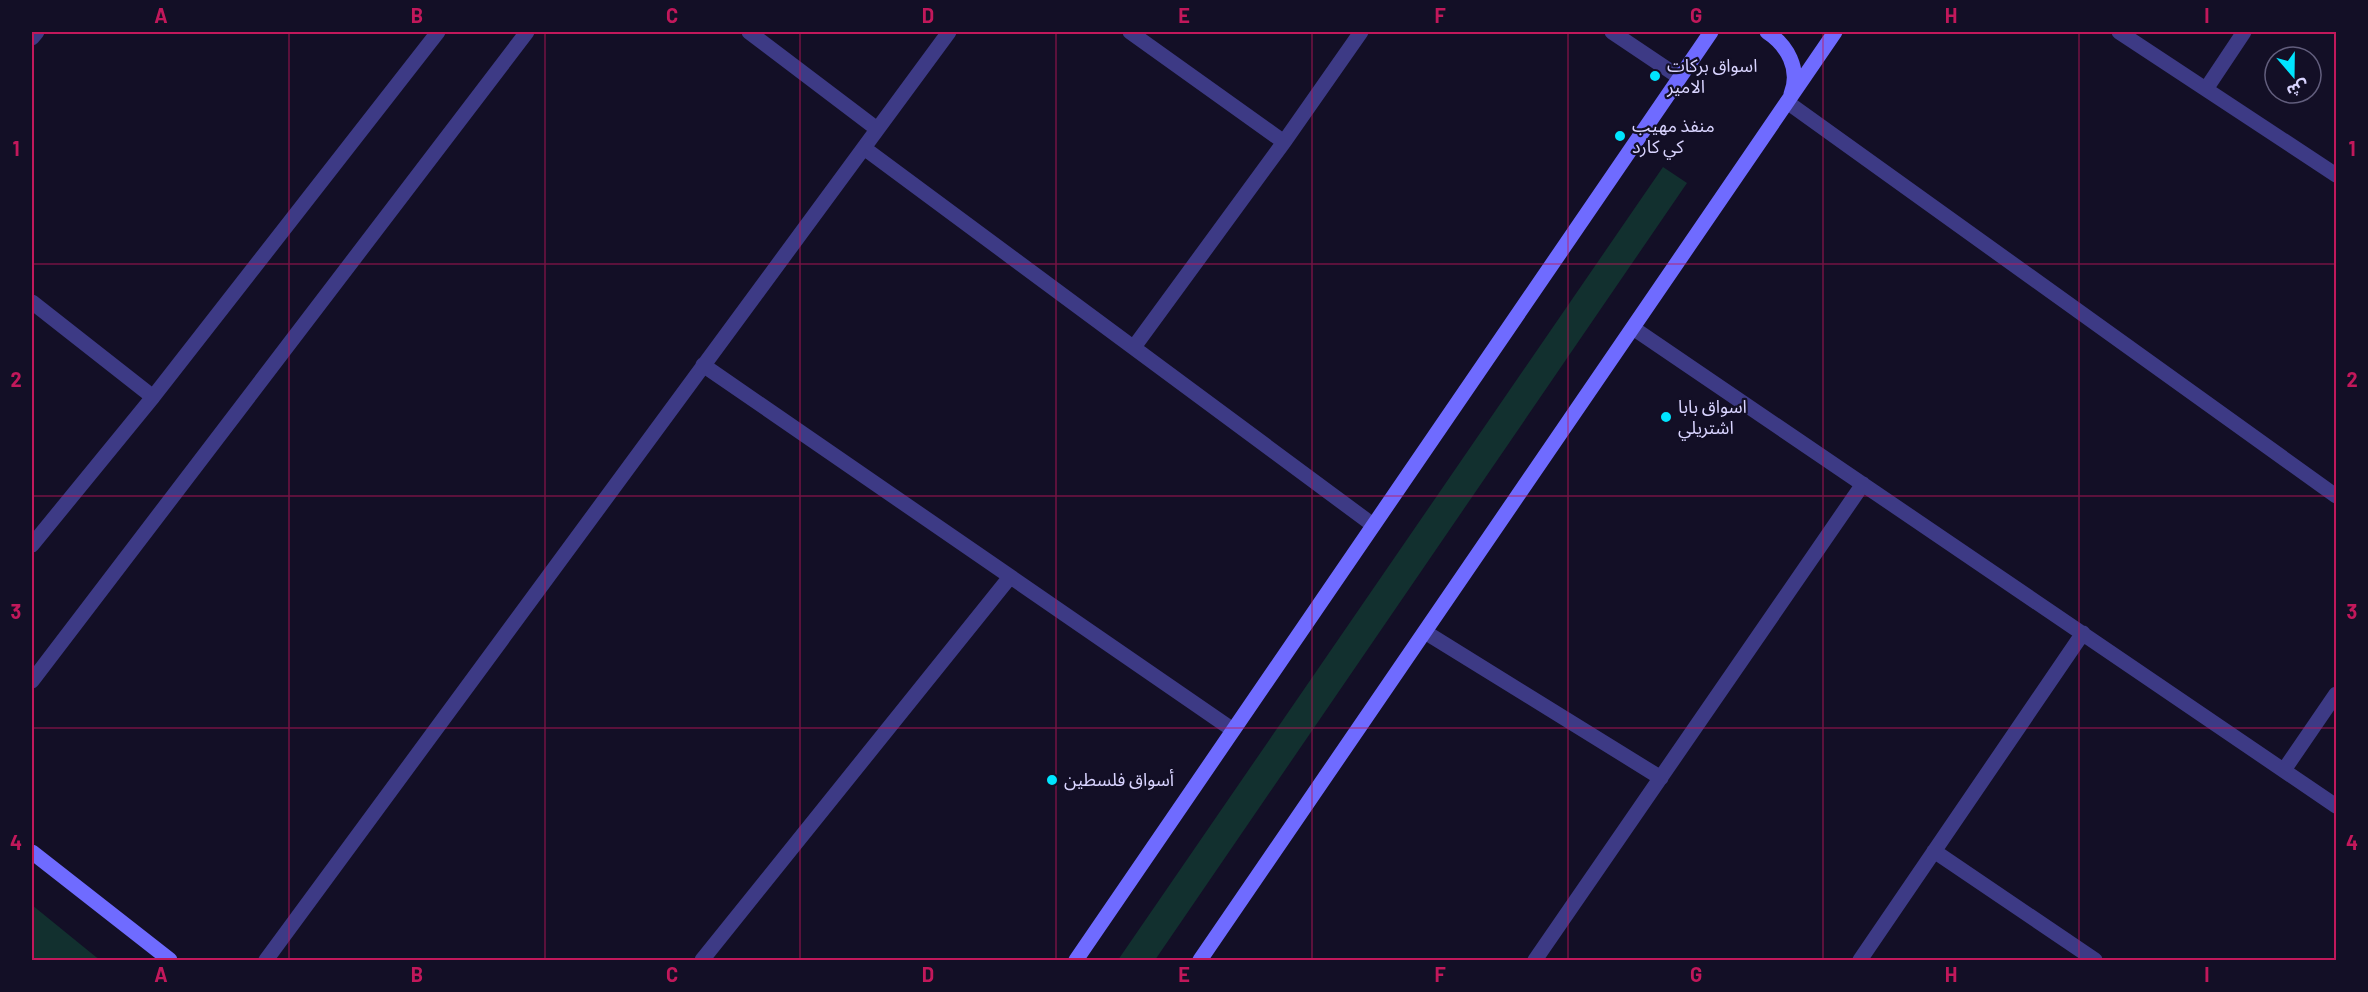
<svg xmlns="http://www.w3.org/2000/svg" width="2368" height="992" viewBox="0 0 2368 992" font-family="Barlow,'Noto Sans Arabic',sans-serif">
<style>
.green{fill:#12302f}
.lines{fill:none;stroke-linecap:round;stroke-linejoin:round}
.minor{stroke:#3d3a85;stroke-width:15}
.secondary{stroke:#6f6bff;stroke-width:15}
.grid{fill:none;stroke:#c2185b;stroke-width:1.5;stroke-opacity:0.55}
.poi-dot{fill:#00e5ff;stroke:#130f26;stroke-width:2}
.labels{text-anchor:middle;stroke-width:4.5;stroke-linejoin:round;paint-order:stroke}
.poi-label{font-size:18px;fill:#d9d4ff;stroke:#130f26;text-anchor:start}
.neatline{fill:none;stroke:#c2185b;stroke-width:2}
.grid-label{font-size:20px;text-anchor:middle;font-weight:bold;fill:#c2185b}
</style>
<rect width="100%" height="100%" fill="#130f26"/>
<!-- green -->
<path class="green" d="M1663 167 1687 183 1155 960H1118Z
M32 905 96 957 101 960H32Z"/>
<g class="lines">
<!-- minor -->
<path class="minor" d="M749 32 877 129
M1130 32 1284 142
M1612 32 1679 77
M2119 32 2336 175
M32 38 37 32
M2206 89 2244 32
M1787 102 2336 496
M864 148 1373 525
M32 302 153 397
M1633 328 2336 806
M1134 347 1284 142 1361 32
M703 365 1233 730
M32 545 153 397 438 32
M1425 632 1661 778
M32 681 527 32
M2284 770 2336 694
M1934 851 2095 960
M266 960 949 32
M702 960 1010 577
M1535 960 1863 484
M1860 960 2083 633"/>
<!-- secondary -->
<path class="secondary" d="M1767 32C1787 45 1801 69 1791 94
M32 852 170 960
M1076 960 1711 32
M1200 960 1835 32"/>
</g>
<!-- grid -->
<path class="grid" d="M289 32V960M545 32V960M800 32V960M1056 32V960M1312 32V960M1568 32V960M1823 32V960M2079 32V960M32 264H2336M32 496H2336M32 728H2336"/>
<!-- markers -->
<g class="poi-dot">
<circle cx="1655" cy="76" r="6"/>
<circle cx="1620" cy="136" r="6"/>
<circle cx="1666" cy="417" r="6"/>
<circle cx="1052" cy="780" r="6"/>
</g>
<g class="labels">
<!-- poi labels -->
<g class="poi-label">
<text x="1667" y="72">اسواق بركات<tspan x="1667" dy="21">الامير</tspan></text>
<text x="1632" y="132">منفذ مهيب<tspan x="1632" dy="21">كي كارد</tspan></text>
<text x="1678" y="413">اسواق بابا<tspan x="1678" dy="21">اشتريلي</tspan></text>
<text x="1064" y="786">أسواق فلسطين</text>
</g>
</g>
<!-- border -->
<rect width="2368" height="992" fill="none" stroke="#130f26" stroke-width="66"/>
<!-- north arrow -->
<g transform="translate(2293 75) rotate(160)"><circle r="28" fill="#130f26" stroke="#625e7d" stroke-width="1.5"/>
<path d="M0-4.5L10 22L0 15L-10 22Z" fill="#00e5ff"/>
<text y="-9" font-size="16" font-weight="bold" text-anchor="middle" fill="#d9d4ff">ش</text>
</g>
<rect x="33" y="33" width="2302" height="926" class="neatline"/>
<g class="grid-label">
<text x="161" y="23">A</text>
<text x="417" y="23">B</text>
<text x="672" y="23">C</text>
<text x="928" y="23">D</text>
<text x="1184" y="23">E</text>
<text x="1440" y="23">F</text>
<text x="1696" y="23">G</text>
<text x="1951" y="23">H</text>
<text x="2207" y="23">I</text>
<text x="16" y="156">1</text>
<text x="2352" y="156">1</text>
<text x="16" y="387">2</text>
<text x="2352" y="387">2</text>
<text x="16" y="619">3</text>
<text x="2352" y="619">3</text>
<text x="16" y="850">4</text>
<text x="2352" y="850">4</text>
<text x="161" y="982">A</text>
<text x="417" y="982">B</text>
<text x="672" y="982">C</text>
<text x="928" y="982">D</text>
<text x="1184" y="982">E</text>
<text x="1440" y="982">F</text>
<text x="1696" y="982">G</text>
<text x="1951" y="982">H</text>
<text x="2207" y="982">I</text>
</g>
</svg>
